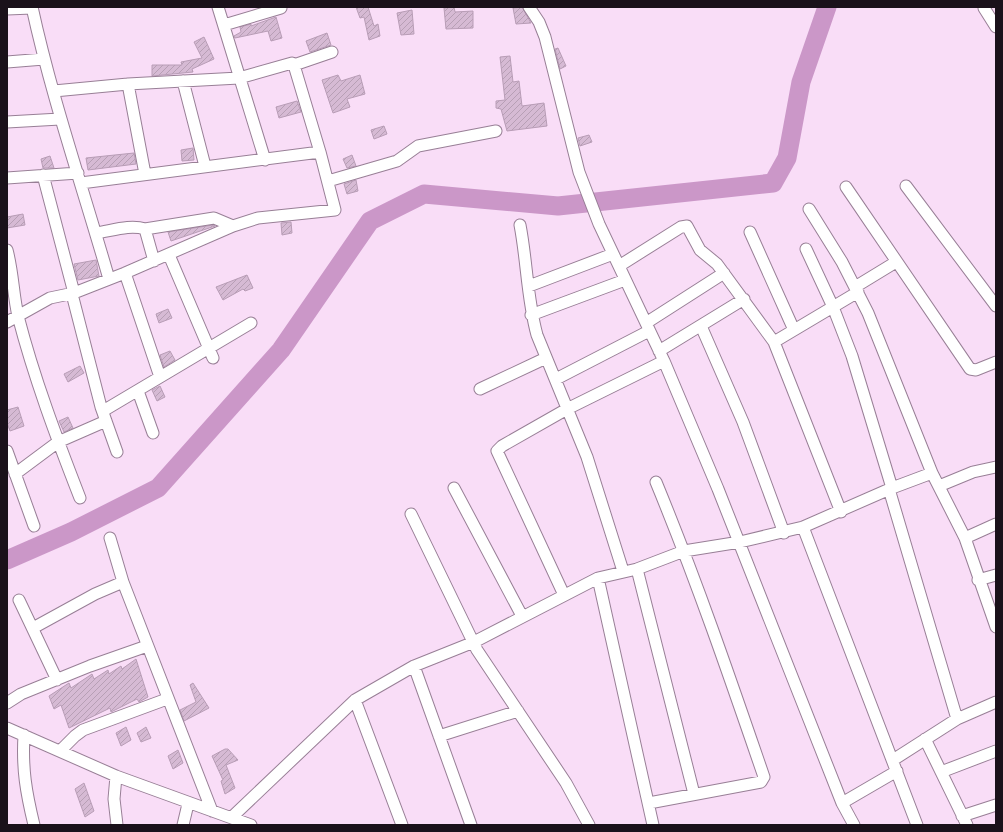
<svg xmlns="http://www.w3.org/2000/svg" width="1003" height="832" viewBox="0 0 1003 832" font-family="Manrope,sans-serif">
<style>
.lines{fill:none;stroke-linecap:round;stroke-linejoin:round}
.river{stroke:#cb97c8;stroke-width:19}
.building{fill:url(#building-hatch);stroke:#b89db6}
.minor-casing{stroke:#987f96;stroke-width:13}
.minor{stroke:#fff;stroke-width:11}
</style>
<defs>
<pattern id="building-hatch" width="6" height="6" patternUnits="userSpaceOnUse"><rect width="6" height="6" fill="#d6bad4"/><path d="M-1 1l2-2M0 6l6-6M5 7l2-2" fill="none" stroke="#b79fb5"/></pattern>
</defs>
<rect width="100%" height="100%" fill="#f9ddf7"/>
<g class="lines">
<!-- river -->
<path class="river" d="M7 560 71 532 158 488 281 350 370 221 424 194 558 206 773 183 787 158 801 82 827 7"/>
</g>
<!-- building -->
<path class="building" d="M356 7H368L374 26 378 24 380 36 369 40 364 17 360 18Z
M454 7 455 12 473 11V28L446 29 444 8Z
M522 7 531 23 516 24 513 8Z
M412 10 414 34 401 35 397 13Z
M276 17 282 38 271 41 268 31 235 38 234 36 241 32 240 27 251 24V26Z
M327 33 331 45 310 52 306 41Z
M204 37 214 59 192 69 193 72 152 76V65H182L181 62 202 58 194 42Z
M558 48 566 66 560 69 555 49Z
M510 56 513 82 519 81 522 106 544 103 547 126 507 131 501 109 496 108V101L505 100 500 57Z
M338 75 341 81 360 75 365 94 347 99 350 107 333 113 322 80Z
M297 101 301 112 279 118 276 107Z
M384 126 387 134 374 139 371 130Z
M589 135 592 142 580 146 578 138Z
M193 148 194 160 182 161 181 150Z
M134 153 136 164 88 170 86 158Z
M352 155 356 166 347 168 343 159Z
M50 156 54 168H43L41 159Z
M356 180 358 191 347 194 344 184Z
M23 214 25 225 7 228V217Z
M291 222 292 233 282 235 281 223Z
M213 225 215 226 171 241 168 232Z
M96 260 99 276 78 280 74 264Z
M247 275 253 288 245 291 243 289 223 300 216 287Z
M168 309 172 318 159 323 156 314Z
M170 351 175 360 164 367 160 355Z
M80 366 84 373 68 382 64 374Z
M160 386 165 397 157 401 152 390Z
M18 407 24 426 10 431 7 423V410Z
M68 417 73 428 64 432 59 421Z
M136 659 148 697 139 702 137 699 111 712 110 708 69 728 61 705 54 709 49 696 69 683 71 688 92 674 94 679 108 670 109 674 121 666 122 669Z
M193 683 209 708 184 721 180 710 196 702 190 685Z
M126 727 131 740 121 746 116 733Z
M146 727 151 738 141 742 137 733Z
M225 749H228L238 760 226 765 235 788 225 794 221 781 223 780 212 756Z
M178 750 183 763 173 769 168 756Z
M84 783 94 811 85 817 75 789Z"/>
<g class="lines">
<defs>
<path id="minor" d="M32 7C52 99 83 188 109 279
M218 7 265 160
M529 7 539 22 545 37 579 172 599 224 664 361 718 489 842 803 854 825
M984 8 996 27
M7 9 32 8
M224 25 281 8
M7 62 44 59
M294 65 332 52
M183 81 205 166
M128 84 145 174
M7 122 60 119
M43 175 74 293
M7 178 78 173
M328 181 397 161 418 146 496 131
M81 183 320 152
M906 186 996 306
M846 187 970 369 976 370 996 362
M809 209 842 262 868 313 932 473 965 538 996 627
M520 225C527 261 527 299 537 335L587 457 623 571
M145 229 214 218 233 226
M750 232 794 330
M96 233C111 231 130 224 145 229L154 261
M806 249 833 307 852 356 892 488
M7 250C13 272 13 294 18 316 34 378 57 439 80 498
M169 255 213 358
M619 266 681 227 687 226 700 250 717 264 774 342 841 512
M125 273 160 377
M529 286 613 254
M855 287 896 262
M72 294 101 407 117 452
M531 315 625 280
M7 322 50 298 74 293 125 273 233 226 258 218 335 210 320 152 294 65 292 63 239 78 128 84 54 91
M646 323 724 273
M701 326 743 422 784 533
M774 342 858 292
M659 351 744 299
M556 379 649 331
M480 389 546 358
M138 391 153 433
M103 411 251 323
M7 451 34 526
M15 474 58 442 106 421
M939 486 973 472 996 467
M454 488 522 616
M889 489 957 719
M411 514 477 650 566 783 589 825
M803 527 917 825
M110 538 123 582 212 811
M965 538 996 524
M637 569 694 794
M598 578 653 825
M978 580 996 575
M564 595 497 451 502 446 567 409 664 361
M19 600 57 680
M33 628 95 594 123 582
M414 666 471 825
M355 700 402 825
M7 703 21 694 90 666 147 646
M7 728 116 776 251 825
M24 735C22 769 26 792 34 825
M439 736 518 711
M925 739 967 825
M60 751 75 736 83 730 167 699
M893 760 957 719 996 702
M941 772 996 751
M116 776 114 799 117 825
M649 803 761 782 764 777C730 678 696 579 656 482
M842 803 897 771
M962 816 996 805
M232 817 355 700 414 666 474 642 598 578 637 569 684 551 740 542 803 527 892 488 932 473
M183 825 188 804"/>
</defs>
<!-- minor casing -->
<use href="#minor" class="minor-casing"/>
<!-- minor -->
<use href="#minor" class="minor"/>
</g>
<!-- border -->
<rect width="1003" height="832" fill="none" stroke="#1a111a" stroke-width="16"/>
</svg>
